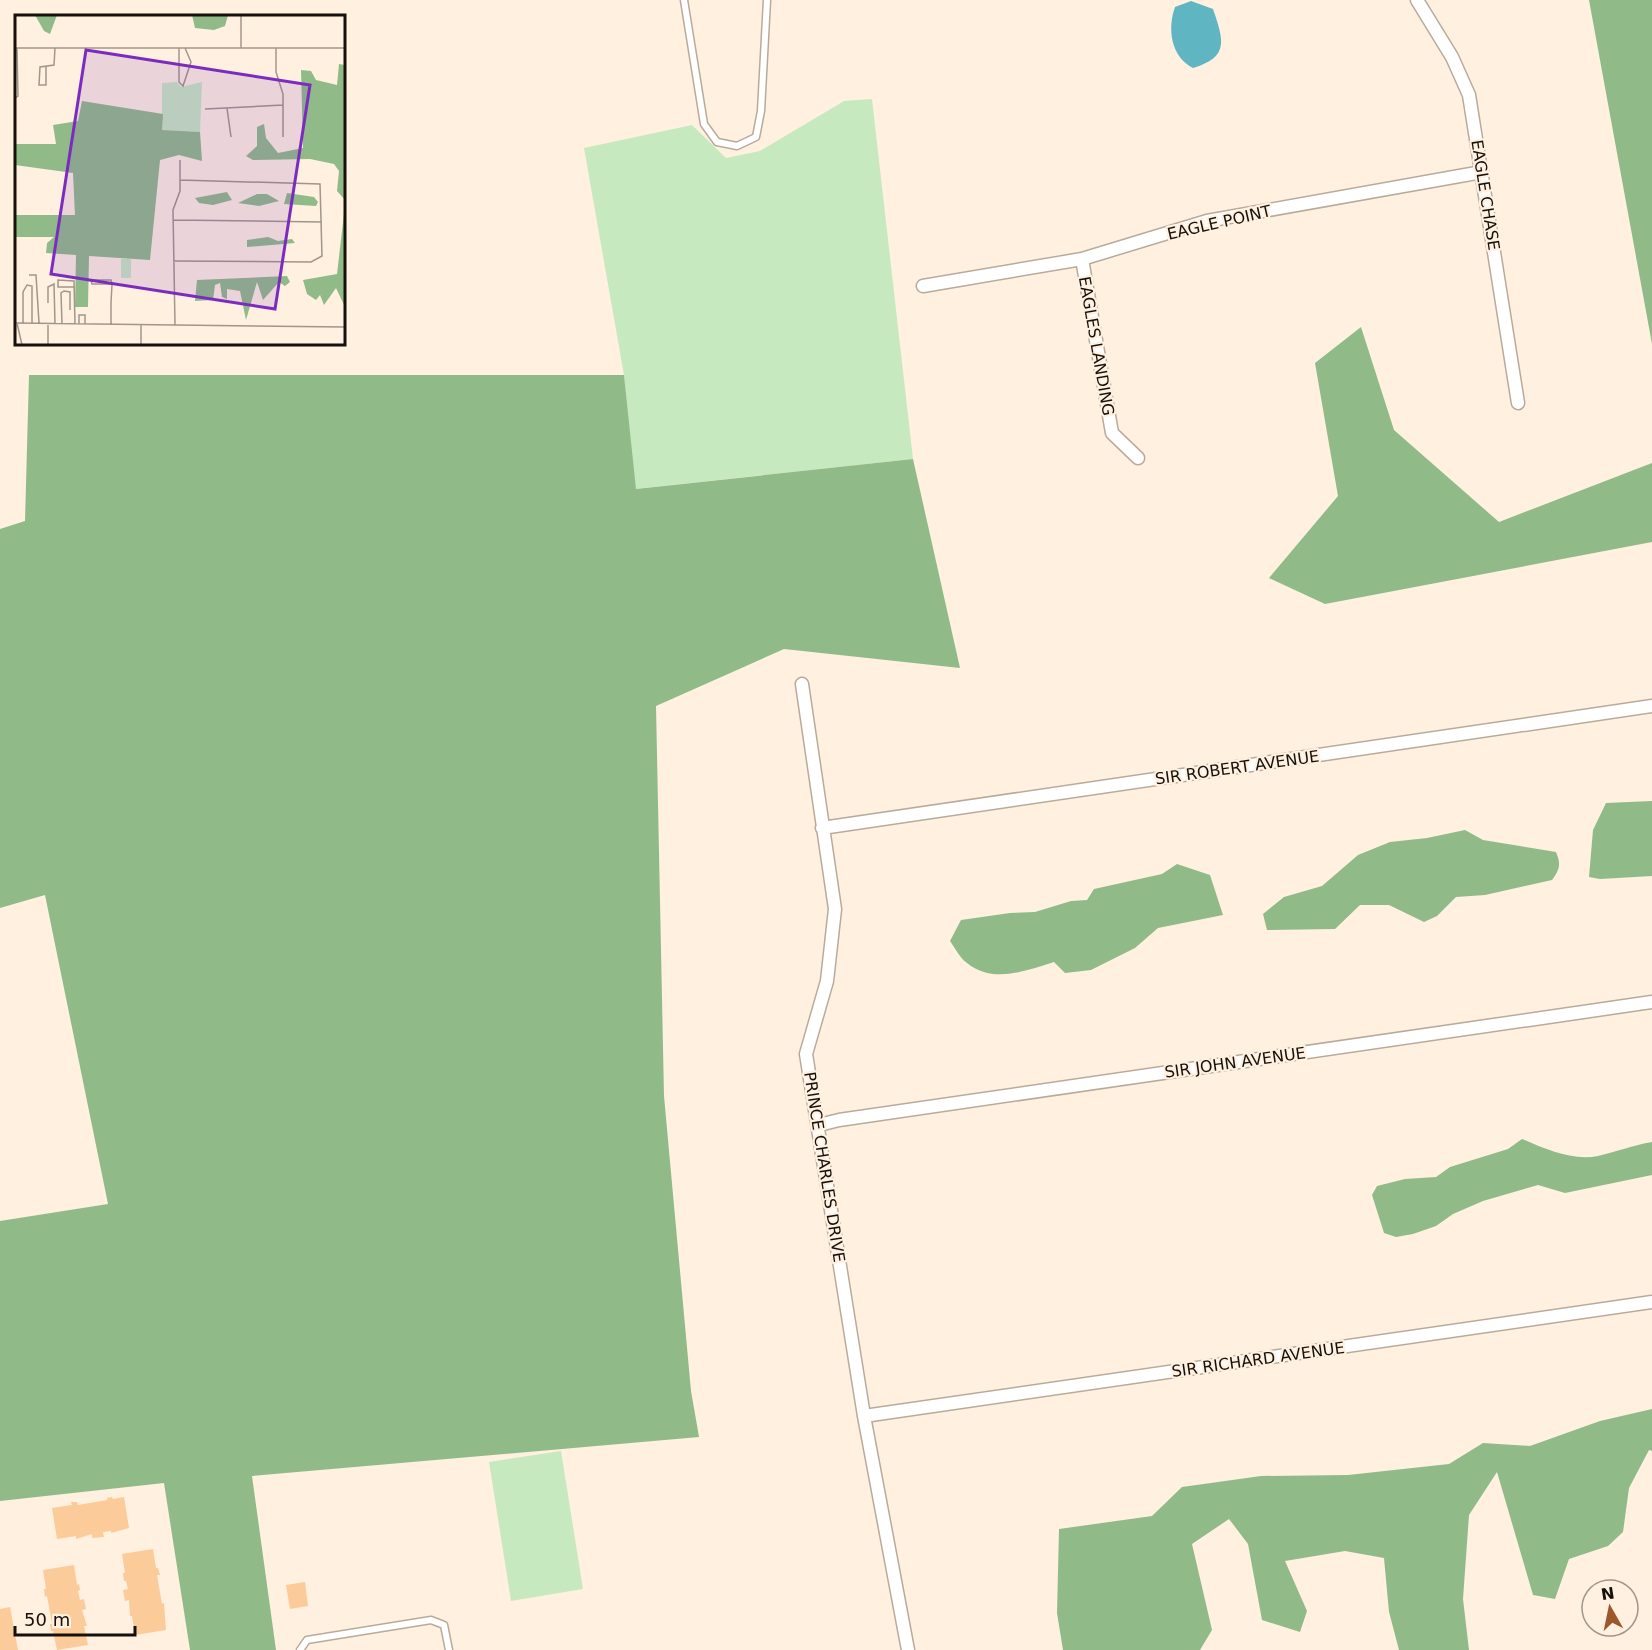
<svg xmlns="http://www.w3.org/2000/svg" width="1652" height="1650" viewBox="0 0 1652 1650" font-family="'DejaVu Sans',sans-serif">
<style>
.green{fill:#c7e9c0}
.forest{fill:#90bb88}
.water{fill:#60b5c3}
.building{fill:#fbcb99}
.lines{fill:none;stroke-linecap:round;stroke-linejoin:round}
.lane-casing{stroke:#b9ab9c;stroke-width:9}
.street-casing{stroke:#b9ab9c;stroke-width:15}
.lane{stroke:#fff;stroke-width:6}
.street{stroke:#fff;stroke-width:12}
.labels{text-anchor:middle;stroke-width:4.5;stroke-linejoin:round;paint-order:stroke}
.street-label{font-size:16px;fill:#15100b;stroke:#fff0e0}
.inset-road{fill:none;stroke:#a1968b;stroke-width:1.5}
.view{fill:#7b2cbf;fill-opacity:0.15;stroke:#7b2cbf;stroke-width:3}
.inset-edge{fill:none;stroke:#15100b;stroke-width:3}
</style>
<rect width="100%" height="100%" fill="#fff0e0"/>
<!-- green -->
<path class="green" d="M872 99 913 459 635 489 624 375 584 148 692 125 726 158 760 151 844 101Z
M561 1451 583 1589 511 1601 489 1462Z"/>
<!-- forest -->
<path class="forest" d="M1589 0H1652V344Z
M1361 327 1394 430 1499 522 1652 463V542L1325 604 1269 578 1338 496 1315 363Z
M29 375H624L636 489 913 459 960 668 784 649 656 706 664 1096 691 1391 699 1437 252 1476 276 1650H190L164 1483 0 1501V1221L108 1204 45 895 0 908V529L25 521Z
M1652 801V876L1600 879 1589 877 1593 830 1606 803Z
M1465 830 1483 840 1556 852C1561 864 1560 869 1552 880L1485 895 1456 897 1437 916 1424 922 1389 905H1360L1335 929 1267 930 1263 914 1284 897 1322 886 1358 855 1390 842 1427 838Z
M1177 864 1210 875 1223 915 1158 928 1135 948 1091 970 1065 973 1054 962C1025 971 993 984 967 963 960 958 955 948 950 941L961 920 1010 913 1035 912 1071 901 1087 900 1094 889 1162 874Z
M1522 1139C1545 1149 1572 1161 1598 1156 1616 1152 1633 1145 1652 1142V1175L1565 1193 1538 1185 1483 1201 1453 1214 1436 1226 1413 1234 1396 1237 1384 1233 1372 1195 1377 1186 1405 1179 1436 1177 1450 1167 1508 1149Z
M1652 1409V1451L1649 1450 1629 1488 1623 1532 1608 1546 1569 1559 1555 1599 1533 1595 1497 1472 1469 1515 1463 1599 1469 1650H1399L1389 1612 1384 1558 1345 1551 1285 1561 1307 1611 1300 1632 1262 1620 1248 1544 1229 1519 1192 1544 1212 1630 1200 1650H1063L1057 1613 1059 1529 1152 1516 1182 1487 1261 1476 1348 1475 1449 1464 1483 1443 1530 1446 1600 1421Z"/>
<!-- water -->
<path class="water" d="M1191 1 1213 9C1224 41 1229 57 1193 68 1171 57 1167 29 1175 7Z"/>
<!-- building -->
<path class="building" d="M112 1497 113 1499 124 1497 129 1528 111 1533V1531L103 1532 104 1537 92 1538V1534L76 1539V1536L57 1539 52 1508 72 1505 71 1502H77L78 1505 107 1500V1498Z
M153 1549 156 1568H158L160 1575H157L162 1604 164 1603 166 1630 135 1635 132 1616H130L129 1600 125 1601 123 1590 128 1589 126 1581H124L123 1573H125L122 1554Z
M74 1565 77 1585 79 1584 80 1590 78 1591 80 1600 84 1599 86 1609 82 1610 87 1626H84L88 1645 57 1650 53 1631H51L50 1624H52L47 1596 45 1597 44 1589H46L43 1570Z
M305 1582 308 1606 290 1609 286 1585Z
M10 1607 18 1650H0V1609Z"/>
<g class="lines">
<defs>
<path id="lane" d="M684 0 704 124 717 142 737 146 756 137 761 111 767 0
M300 1650 307 1640 431 1620 444 1625 449 1650"/>
<path id="street" d="M1417 0 1452 57 1469 95 1518 403
M1082 259 1112 433 1138 458
M923 286 1082 259 1207 221 1482 172
M802 684 835 909 827 981 806 1054 864 1416 908 1650
M822 828 1652 706
M819 1125 839 1120 1652 1002
M864 1416 1652 1302"/>
</defs>
<!-- lane casing -->
<use href="#lane" class="lane-casing"/>
<!-- street casing -->
<use href="#street" class="street-casing"/>
<!-- lane -->
<use href="#lane" class="lane"/>
<!-- street -->
<use href="#street" class="street"/>
</g>
<g class="labels">
<!-- street labels -->
<g class="street-label">
<text transform="translate(1486 195) rotate(81)" y="6">EAGLE CHASE</text>
<text transform="translate(1219 222) rotate(-13)" y="6">EAGLE POINT</text>
<text transform="translate(1097 346) rotate(80)" y="6">EAGLES LANDING</text>
<text transform="translate(1237 767) rotate(-8)" y="6">SIR ROBERT AVENUE</text>
<text transform="translate(1235 1062) rotate(-8)" y="6">SIR JOHN AVENUE</text>
<text transform="translate(825 1167) rotate(81)" y="6">PRINCE CHARLES DRIVE</text>
<text transform="translate(1258 1359) rotate(-8)" y="6">SIR RICHARD AVENUE</text>
</g>
</g>
<!-- overview -->
<g transform="translate(15 15)">
<rect width="330" height="330" fill="#fff0e0"/>
<path d="M162 67 166 72 187 67 185 117 147 115V68ZM106 244H116V263H106Z" fill="#c7e9c0"/>
<path d="M20 0H42L35 19 29 16ZM177 0H213L210 11 199 15 180 13ZM324 49 330 50V185L322 176 324 156 319 149 295 144 238 145 231 141 242 131V112L249 109 251 123 263 138 288 133 286 55 296 56 301 65 322 70ZM67 86 148 99 147 115 185 117 187 146 164 140 145 145 135 245 74 241 73 292H60L61 240 31 238 32 228 39 222H0V200H60L58 158 0 150V129H41L38 110 63 106ZM212 177 217 185 198 190 184 188 180 183ZM272 178 299 182 303 187 301 191 269 189ZM242 179H252L264 186 244 191 223 188ZM330 190V292L321 273 309 290 305 280 301 285 292 279 288 265 322 259ZM253 222 263 226 277 224 280 228 232 232V225ZM272 261 275 267 270 271 264 267 248 285 242 267 231 305 225 276 212 274V284L207 282 205 268 200 270 198 285 180 286 182 265Z" fill="#90bb88"/>
<path class="inset-road" d="M226 0V33M0 33H330M164 33V67L168 71 176 47 170 33M261 33V57L268 79V122M31 52V70H24L25 52 39 50 40 33M0 83 3 81 2 33M212 93 216 122M190 94 268 90M158 205 307 207M158 246 296 247 307 241 305 169 165 165M14 260H21L24 308M59 272H43V265L59 266 60 309M33 288V272L39 269 40 308M0 308 330 312M2 308 7 330M8 308V277L12 270 17 271V308M33 308V330M47 309 46 278 49 276 55 277V295M64 309V300H70V309M96 309V288L97 269 96 265H76L77 269H97M126 309V330M160 310 158 195 165 176V145"/>
<path class="view" d="M71 35 295 70 260 294 36 259Z"/>
<rect width="330" height="330" class="inset-edge"/>
</g>
<!-- north arrow -->
<g transform="translate(1610 1608) rotate(351)"><circle r="28" fill="#fff0e0" stroke="#a1968b" stroke-width="1.5"/>
<path d="M0-4.5L10 22L0 15L-10 22Z" fill="#9d572c"/>
<text y="-9" font-size="16" font-weight="bold" text-anchor="middle" fill="#15100b">N</text>
</g>
<!-- scale -->
<path d="M15 1626v9h120v-9" fill="none" stroke="#15100b" stroke-width="3"/>
<text x="24" y="1626" font-size="18" fill="#15100b" stroke="#fff0e0" stroke-width="4.5" paint-order="stroke">50 m</text>
</svg>
